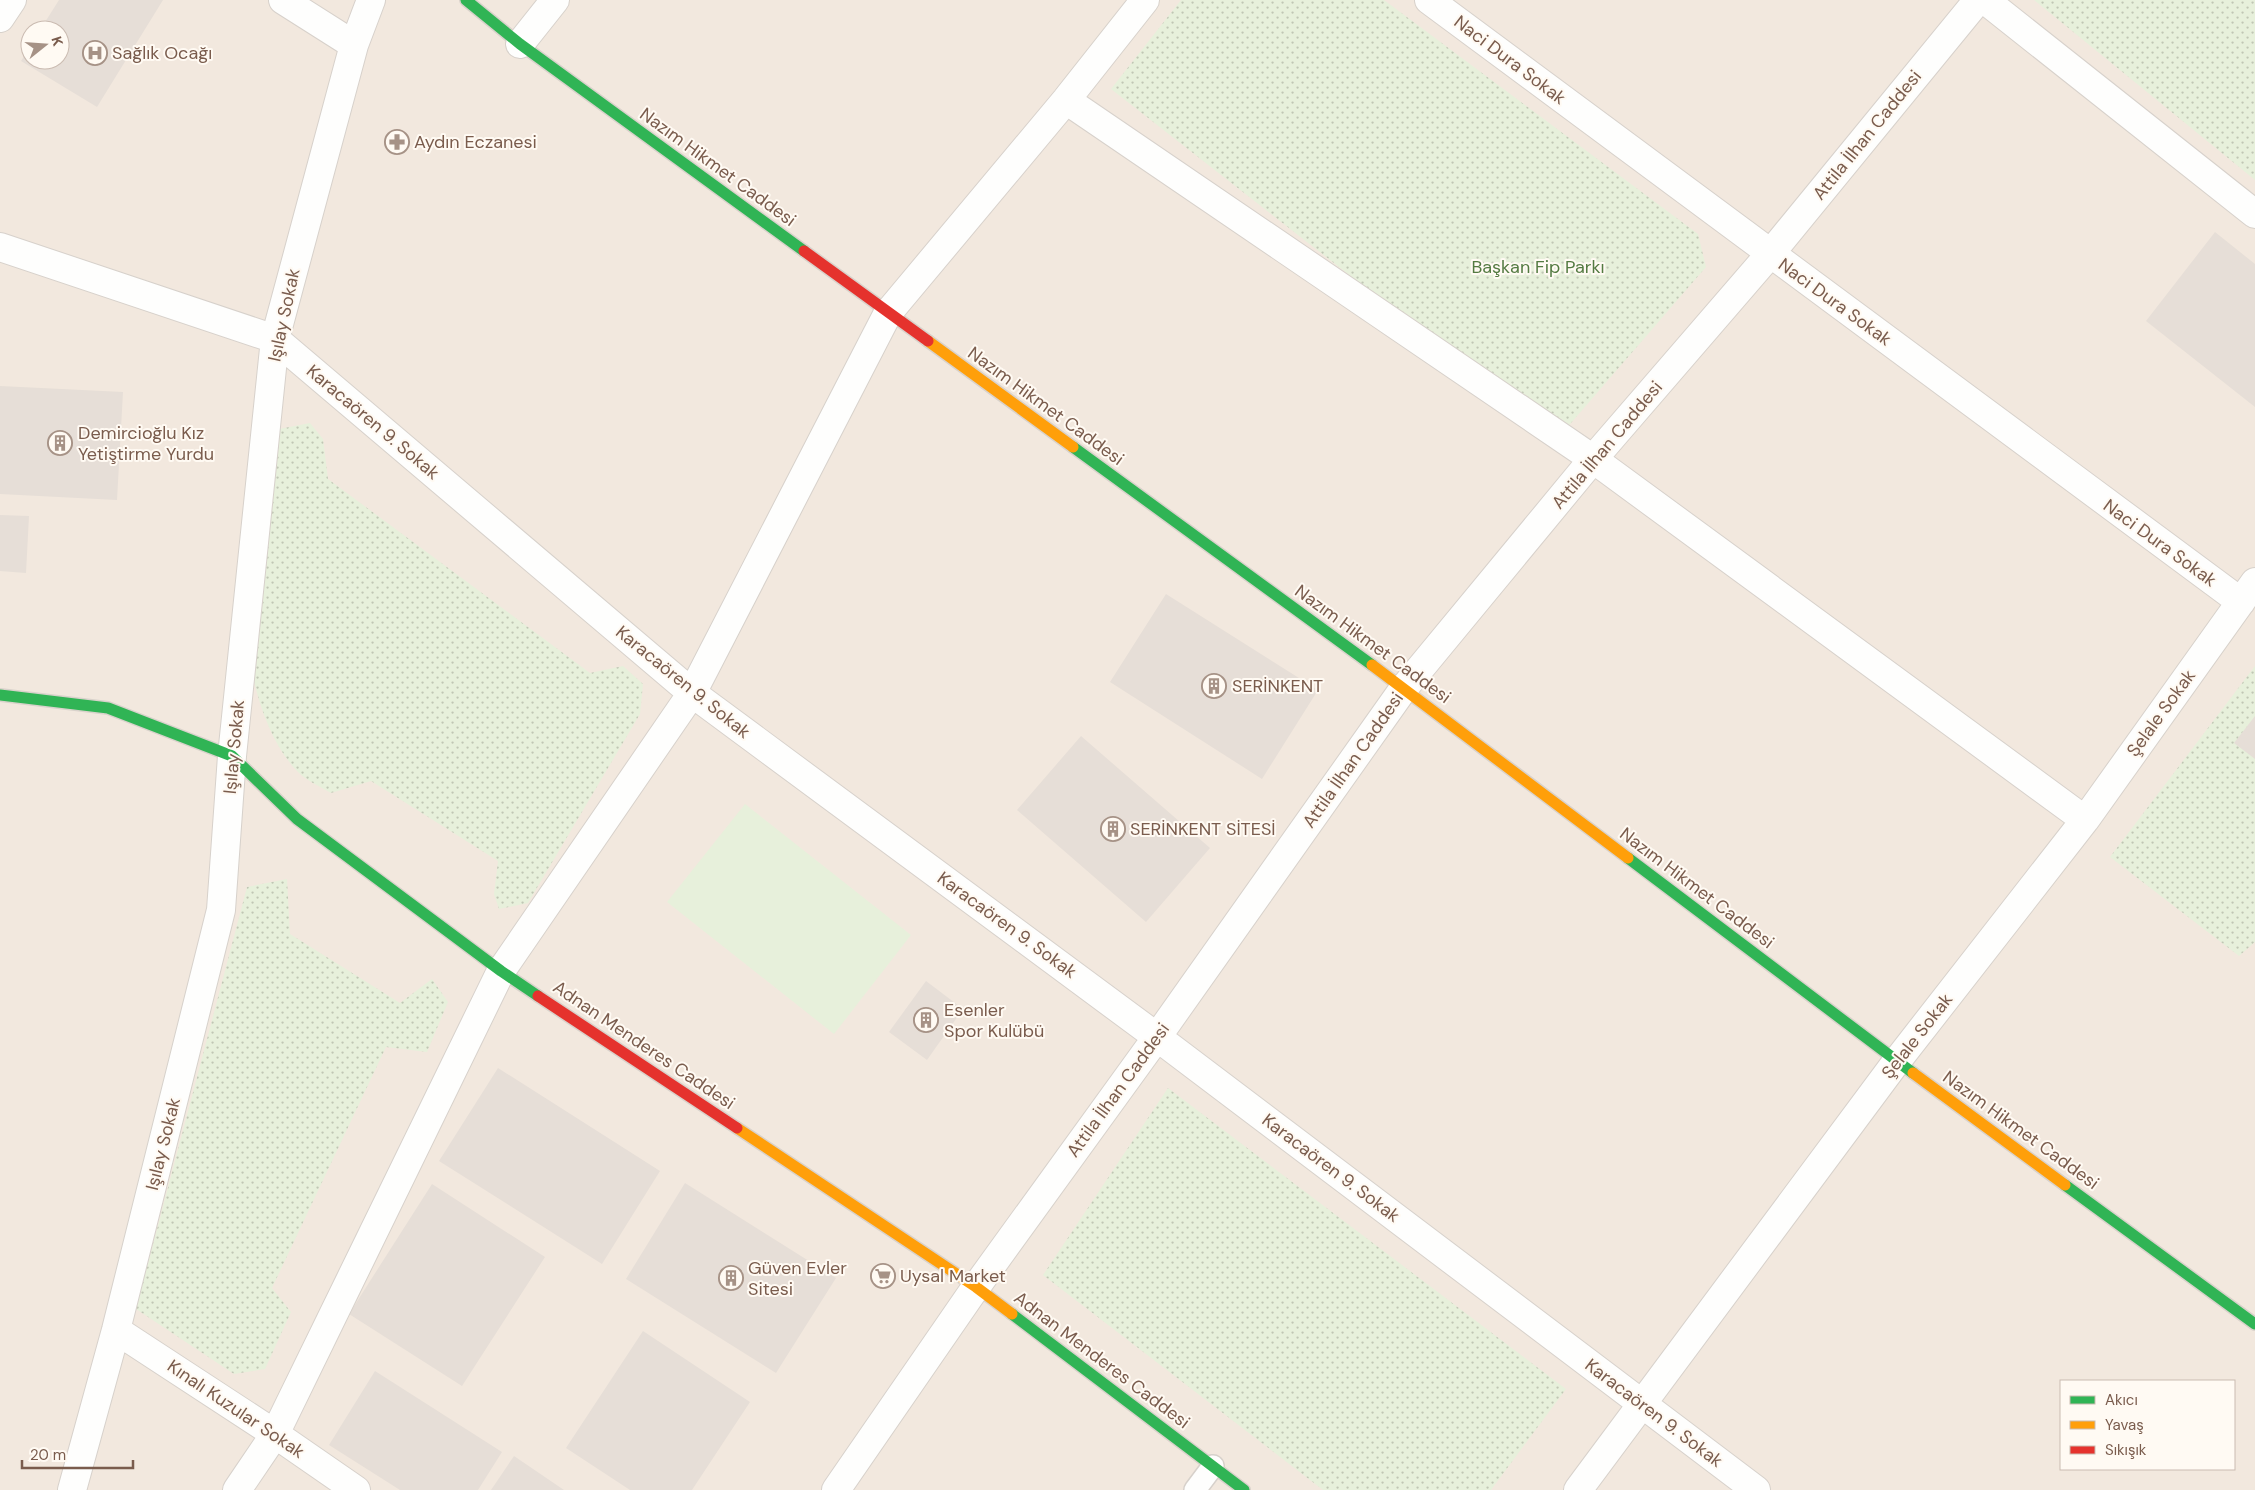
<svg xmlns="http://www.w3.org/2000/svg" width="2255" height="1490" viewBox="0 0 2255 1490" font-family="'DM Sans',sans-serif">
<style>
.residential{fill:#f2e8de;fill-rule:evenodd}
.grass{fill:#e7f0db}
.park{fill:url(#park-dots)}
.building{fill:#e6ded7}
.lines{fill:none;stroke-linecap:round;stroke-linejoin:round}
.lane-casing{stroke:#d7d1cb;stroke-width:24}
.street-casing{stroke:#d7d1cb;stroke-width:30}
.fast-casing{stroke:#d9d2cb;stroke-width:14}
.slow-casing{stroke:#d9d2cb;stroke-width:14}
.jam-casing{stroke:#d9d2cb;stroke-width:14}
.lane{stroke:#fefefd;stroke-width:21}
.street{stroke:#fefefd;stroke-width:28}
.fast{stroke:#30b455;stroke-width:11}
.slow{stroke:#ff9f0a;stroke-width:11}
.jam{stroke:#e5322d;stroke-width:11}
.labels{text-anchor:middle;stroke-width:4;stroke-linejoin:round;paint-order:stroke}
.poi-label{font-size:18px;fill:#7a5c4d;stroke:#fffaf3;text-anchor:start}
.street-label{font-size:18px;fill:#7a5c4d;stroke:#fffaf3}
.park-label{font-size:18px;fill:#537a41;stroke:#fffaf3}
</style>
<defs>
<pattern id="park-dots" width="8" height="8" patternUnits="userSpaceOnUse" patternTransform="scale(1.25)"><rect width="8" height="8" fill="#e7f0db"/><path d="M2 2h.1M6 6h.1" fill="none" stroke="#c0c6b4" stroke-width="1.8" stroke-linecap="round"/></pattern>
</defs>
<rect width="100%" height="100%" fill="#f9f5f0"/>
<!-- residential -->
<path class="residential" d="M0 0H2255V1490H0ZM30 30H60V60H30ZM2061 1381H2234V1469H2061Z"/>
<!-- grass -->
<path class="grass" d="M745 804 911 935 834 1034 667 902Z"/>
<!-- park -->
<path class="park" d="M1181 0H1384L1698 234 1706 267 1558 438 1111 89Z
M2034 0H2255V180Z
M310 423 323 439 328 479 590 673 623 666 643 684 640 714 528 903 499 909 494 894 498 861 371 781 331 793C321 787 307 781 298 772 271 745 255 696 250 659L274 430Z
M2255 666V942L2239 956 2110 857Z
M287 879 290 934 400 1003 432 979 448 1002 427 1052 386 1047 272 1288 291 1312 265 1369 234 1374 136 1309 247 887Z
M1168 1088 1566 1389 1491 1490H1323L1043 1275Z"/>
<!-- building -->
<path class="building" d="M59 0H163L97 107 21 61 30 47V60H60V30H40Z
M2215 232 2255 264V407L2146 321Z
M0 386 123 392 117 500 0 494Z
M0 515 29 516 26 573 0 571Z
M1166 594 1318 690 1262 779 1110 682Z
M2255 716V759L2234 743Z
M1081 736 1210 848 1146 922 1017 810Z
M926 981 963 1009 927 1060 889 1032Z
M498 1068 660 1171 602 1264 439 1161Z
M685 1183 836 1278 776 1373 626 1279Z
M432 1184 545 1257 462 1386 349 1314Z
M643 1331 750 1402 692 1490H630L566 1448Z
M375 1371 502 1452 478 1490H400L329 1445Z
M514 1456 564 1490H491Z"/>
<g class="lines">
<defs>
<path id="lane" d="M1195 1490 1213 1466"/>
<path id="street" d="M283 0 354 45
M1429 0 2241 602
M1985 0 2255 214
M0 18 12 0
M520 44 555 0
M1066 100 1593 459 2085 820
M0 247 275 339 692 693 1157 1037 1756 1490
M116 1330 275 1434 356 1490
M72 1490 116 1330 221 910 232 756 275 339 354 45 371 0
M237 1490 275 1434 501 971 692 693 888 313 1066 100 1145 0
M836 1490 976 1287 1157 1037 1404 688 1593 459 1770 254 1978 0
M1578 1490 1897 1061 2085 820 2255 582"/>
<path id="fast" d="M466 0 520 44 804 251
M1073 447 1372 665
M0 695 108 708 232 756 297 819 501 971 538 996
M1628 858 1913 1073
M2065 1185 2255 1324
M1012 1314 1244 1490"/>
<path id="slow" d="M928 341 1073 447
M1372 665 1628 858
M1913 1073 2065 1185
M737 1128 976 1287 1012 1314"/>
<path id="jam" d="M804 251 928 341
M538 996 737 1128"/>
</defs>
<!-- lane casing -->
<use href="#lane" class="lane-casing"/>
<!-- street casing -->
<use href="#street" class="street-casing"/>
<!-- fast casing -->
<use href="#fast" class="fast-casing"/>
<!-- slow casing -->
<use href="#slow" class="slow-casing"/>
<!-- jam casing -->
<use href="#jam" class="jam-casing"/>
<!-- lane -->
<use href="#lane" class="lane"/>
<!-- street -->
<use href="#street" class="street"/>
<!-- fast -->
<use href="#fast" class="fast"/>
<!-- slow -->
<use href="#slow" class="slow"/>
<!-- jam -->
<use href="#jam" class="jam"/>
</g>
<!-- icons -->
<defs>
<symbol id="hospital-ring" viewBox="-11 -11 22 22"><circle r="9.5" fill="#fffaf3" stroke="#a69286" stroke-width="1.5"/><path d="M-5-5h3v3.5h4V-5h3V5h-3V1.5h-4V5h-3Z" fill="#a69286"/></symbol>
<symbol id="pharmacy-ring" viewBox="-11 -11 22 22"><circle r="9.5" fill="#fffaf3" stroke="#a69286" stroke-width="1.5"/><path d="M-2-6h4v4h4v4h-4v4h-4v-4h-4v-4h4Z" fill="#a69286"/></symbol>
<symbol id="building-ring" viewBox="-11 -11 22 22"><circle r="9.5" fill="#fffaf3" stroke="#a69286" stroke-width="1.5"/><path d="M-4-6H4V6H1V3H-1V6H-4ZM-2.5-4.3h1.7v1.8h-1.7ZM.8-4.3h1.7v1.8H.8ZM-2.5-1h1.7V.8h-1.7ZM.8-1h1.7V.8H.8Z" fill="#a69286"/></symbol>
<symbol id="supermarket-ring" viewBox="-11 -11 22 22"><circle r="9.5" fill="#fffaf3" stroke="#a69286" stroke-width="1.5"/><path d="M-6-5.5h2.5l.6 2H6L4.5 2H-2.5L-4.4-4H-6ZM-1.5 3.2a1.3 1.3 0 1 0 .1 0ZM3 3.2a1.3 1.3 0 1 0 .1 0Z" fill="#a69286"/></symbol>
</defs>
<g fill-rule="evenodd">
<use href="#hospital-ring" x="81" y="39" width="28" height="28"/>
<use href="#pharmacy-ring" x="383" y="128" width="28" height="28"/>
<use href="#building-ring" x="46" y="429" width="28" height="28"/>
<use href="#building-ring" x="1200" y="672" width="28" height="28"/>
<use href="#building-ring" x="1099" y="815" width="28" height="28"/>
<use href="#building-ring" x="912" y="1006" width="28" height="28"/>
<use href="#supermarket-ring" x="869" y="1262" width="28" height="28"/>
<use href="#building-ring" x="717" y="1264" width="28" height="28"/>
</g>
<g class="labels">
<!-- poi labels -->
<g class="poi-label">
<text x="112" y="59">Sağlık Ocağı</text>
<text x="414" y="148">Aydın Eczanesi</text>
<text x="78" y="439">Demircioğlu Kız<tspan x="78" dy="21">Yetiştirme Yurdu</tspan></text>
<text x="1232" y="692">SERİNKENT</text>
<text x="1130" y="835">SERİNKENT SİTESİ</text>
<text x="944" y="1016">Esenler<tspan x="944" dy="21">Spor Kulübü</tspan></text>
<text x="748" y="1274">Güven Evler<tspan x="748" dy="21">Sitesi</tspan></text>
<text x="900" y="1282">Uysal Market</text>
</g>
<!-- street labels -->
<g class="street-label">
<text transform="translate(1510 60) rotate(37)" y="6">Naci Dura Sokak</text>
<text transform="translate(1867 135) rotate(-51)" y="6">Attila İlhan Caddesi</text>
<text transform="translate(718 167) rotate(36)" y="6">Nazım Hikmet Caddesi</text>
<text transform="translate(1835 302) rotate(36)" y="6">Naci Dura Sokak</text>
<text transform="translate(284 315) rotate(-78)" y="6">Işılay Sokak</text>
<text transform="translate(1046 406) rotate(36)" y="6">Nazım Hikmet Caddesi</text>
<text transform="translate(373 422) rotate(40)" y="6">Karacaören 9. Sokak</text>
<text transform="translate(1607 445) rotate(-50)" y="6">Attila İlhan Caddesi</text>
<text transform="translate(2160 543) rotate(36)" y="6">Naci Dura Sokak</text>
<text transform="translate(1373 644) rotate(36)" y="6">Nazım Hikmet Caddesi</text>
<text transform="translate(683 682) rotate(39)" y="6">Karacaören 9. Sokak</text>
<text transform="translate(2161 713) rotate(-54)" y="6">Şelale Sokak</text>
<text transform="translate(234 747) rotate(-85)" y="6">Işılay Sokak</text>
<text transform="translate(1353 760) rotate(-55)" y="6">Attila İlhan Caddesi</text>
<text transform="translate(1697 888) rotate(37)" y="6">Nazım Hikmet Caddesi</text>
<text transform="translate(1007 925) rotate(36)" y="6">Karacaören 9. Sokak</text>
<text transform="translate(1917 1036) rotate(-52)" y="6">Şelale Sokak</text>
<text transform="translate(644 1045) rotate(34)" y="6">Adnan Menderes Caddesi</text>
<text transform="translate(1118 1090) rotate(-54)" y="6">Attila İlhan Caddesi</text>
<text transform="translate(2021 1130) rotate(36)" y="6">Nazım Hikmet Caddesi</text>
<text transform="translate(163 1144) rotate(-76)" y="6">Işılay Sokak</text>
<text transform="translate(1331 1168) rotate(37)" y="6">Karacaören 9. Sokak</text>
<text transform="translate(1102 1360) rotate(37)" y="6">Adnan Menderes Caddesi</text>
<text transform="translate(236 1409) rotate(34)" y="6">Kınalı Kuzular Sokak</text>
<text transform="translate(1654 1413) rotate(37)" y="6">Karacaören 9. Sokak</text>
</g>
<!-- park labels -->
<g class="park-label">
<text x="1538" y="273">Başkan Fip Parkı</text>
</g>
</g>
<!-- legend -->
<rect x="2060" y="1380" width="175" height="90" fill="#fffaf3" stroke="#cabbb1"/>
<rect x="2070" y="1396" width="25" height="8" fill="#30b455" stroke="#cabbb1"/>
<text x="2105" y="1405" font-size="15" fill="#7a5c4d">Akıcı</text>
<rect x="2070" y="1421" width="25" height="8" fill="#ff9f0a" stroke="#cabbb1"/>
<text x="2105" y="1430" font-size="15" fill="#7a5c4d">Yavaş</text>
<rect x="2070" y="1446" width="25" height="8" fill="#e5322d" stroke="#cabbb1"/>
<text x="2105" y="1455" font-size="15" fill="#7a5c4d">Sıkışık</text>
<!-- north arrow -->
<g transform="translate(45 45) rotate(73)"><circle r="24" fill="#fffaf3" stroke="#cabbb1"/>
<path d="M0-4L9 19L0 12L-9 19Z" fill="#a69286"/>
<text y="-8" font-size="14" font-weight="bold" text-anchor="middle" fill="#7a5c4d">K</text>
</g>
<!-- scale -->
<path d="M22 1460v8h111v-8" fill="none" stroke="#7a5c4d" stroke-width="2.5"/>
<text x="30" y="1460" font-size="15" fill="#7a5c4d" stroke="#fffaf3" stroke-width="4" paint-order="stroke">20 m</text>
</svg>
